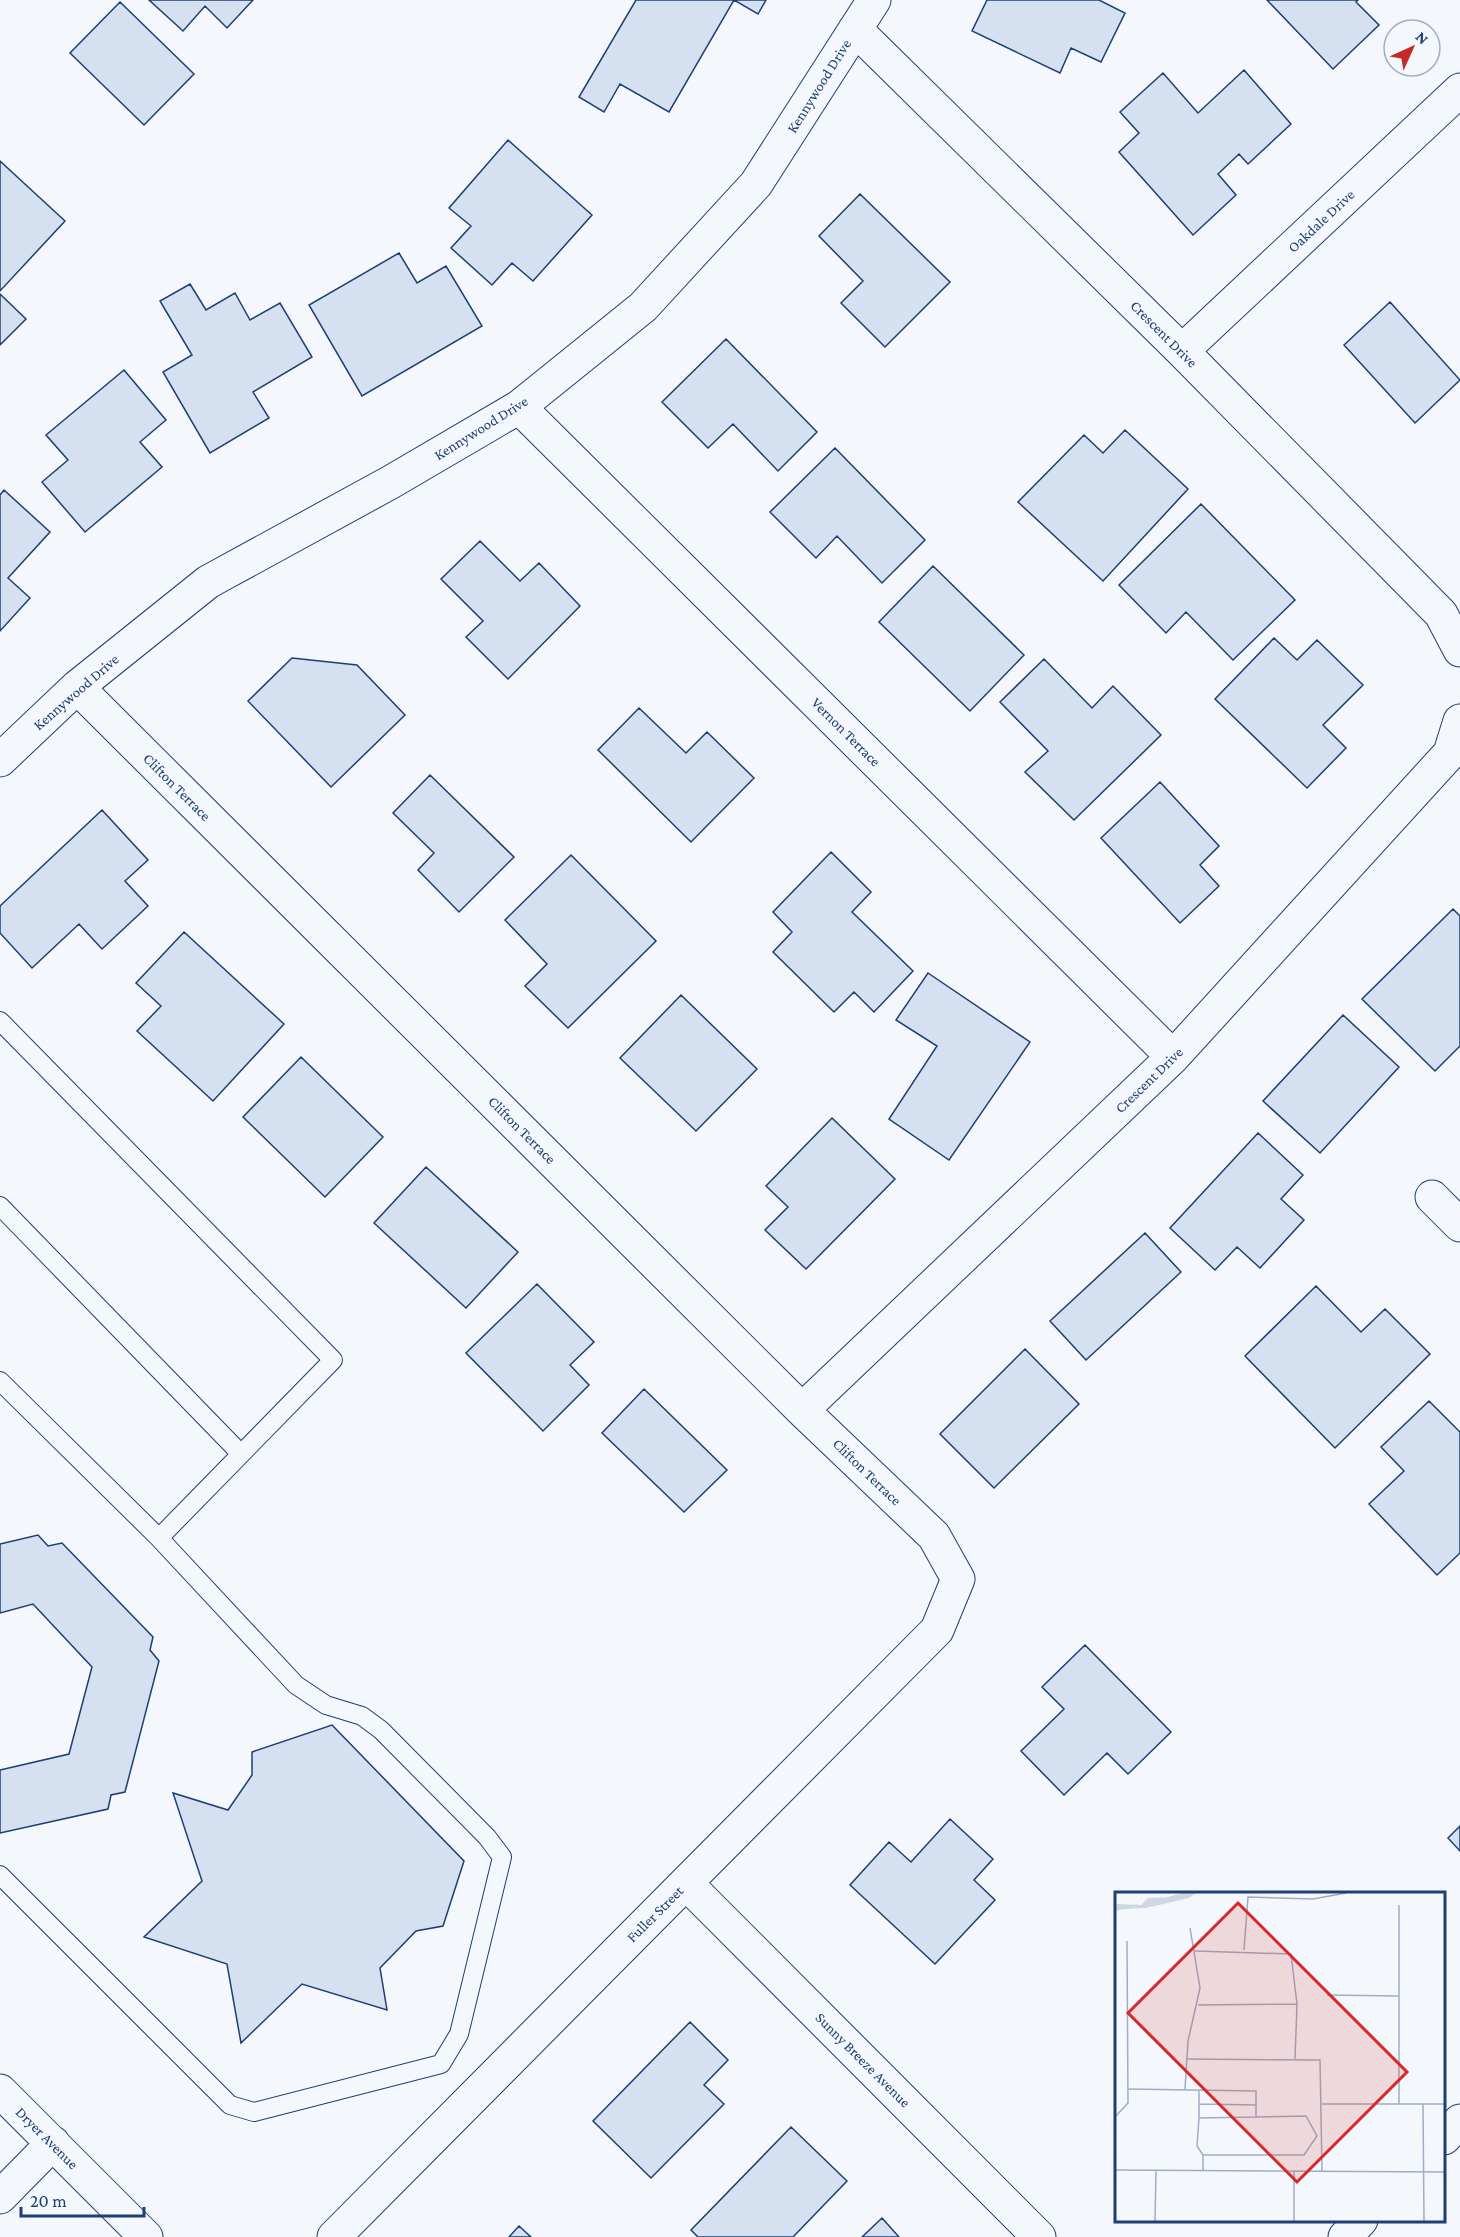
<svg xmlns="http://www.w3.org/2000/svg" width="1460" height="2237" viewBox="0 0 1460 2237" font-family="'Crimson Pro',serif">
<style>
.building{fill:#d5e0f0;stroke:#1d3f73;stroke-width:1.5}
.lines{fill:none;stroke-linecap:round;stroke-linejoin:round}
.service-casing{stroke:#1d3f73;stroke-width:20}
.minor-casing{stroke:#1d3f73;stroke-width:35}
.tertiary-casing{stroke:#1d3f73;stroke-width:35}
.service{stroke:#f4f7fb;stroke-width:18}
.minor{stroke:#f4f7fb;stroke-width:33}
.tertiary{stroke:#f4f7fb;stroke-width:33}
.labels{text-anchor:middle;stroke-width:4.5;stroke-linejoin:round;paint-order:stroke}
.street-label{font-size:15px;fill:#1d3f73;stroke:#f4f7fb}
.inset-river{fill:none;stroke:#cfd7e4;stroke-width:3}
.inset-road{fill:none;stroke:#9eadc5;stroke-width:1.5}
.view{fill:#d62828;fill-opacity:0.15;stroke:#d62828;stroke-width:3}
.inset-edge{fill:none;stroke:#1d3f73;stroke-width:3}
</style>
<rect width="100%" height="100%" fill="#f4f7fb"/>
<!-- building -->
<path class="building" d="M149 0H253L227 28 205 6 183 31Z
M636 0H734L669 112 620 84 604 112 579 97Z
M734 0H766L758 14Z
M987 0H1099L1125 13 1101 62 1071 48 1060 73 972 31Z
M1267 0H1358L1356 2 1379 25 1333 69Z
M120 2 194 74 144 125 70 53Z
M1244 70 1291 124 1248 164 1239 154 1218 174 1236 195 1193 235 1119 152 1139 133 1120 112 1163 73 1198 113Z
M508 140 592 215 533 281 512 263 492 285 451 248 471 226 449 208Z
M0 161 65 221 0 291Z
M860 194 950 282 885 347 841 303 863 281 819 236Z
M399 253 417 283 446 266 482 326 362 396 309 305Z
M190 284 206 310 235 293 250 320 280 303 312 357 253 392 269 418 210 453 163 372 192 355 160 301Z
M0 294 26 319 0 345Z
M1390 302 1460 380 1415 423 1344 345Z
M726 339 817 432 778 471 733 424 708 448 662 402Z
M124 370 166 420 140 442 162 467 85 532 42 482 68 460 46 435Z
M1125 430 1188 489 1103 581 1018 502 1084 435 1103 453Z
M835 448 925 540 882 583 837 536 816 558 770 512Z
M4 490 50 532 8 578 30 598 0 631V495Z
M1201 504 1295 600 1233 660 1186 612 1166 633 1119 585Z
M480 541 520 581 539 563 580 606 508 679 466 637 483 621 441 579Z
M933 566 1024 655 970 711 879 622Z
M1274 638 1297 660 1317 640 1363 685 1323 725 1346 748 1307 788 1215 699Z
M292 658 357 665 405 715 331 787 248 701Z
M1044 659 1092 708 1113 686 1161 735 1074 820 1025 772 1048 751 1000 702Z
M639 708 686 753 707 732 754 778 691 842 598 750Z
M430 775 514 857 459 912 418 870 434 853 393 813Z
M1160 782 1219 846 1200 865 1219 886 1180 923 1101 838Z
M102 810 148 860 125 881 148 906 102 949 79 924 32 968 0 933V906Z
M831 852 871 892 852 912 913 971 874 1012 854 992 834 1012 773 952 792 932 773 912Z
M571 855 656 941 568 1028 525 986 547 964 505 920Z
M1453 909 1460 916V1046L1435 1071 1362 999Z
M184 932 284 1024 213 1101 137 1031 161 1006 136 983Z
M928 973 1030 1042 949 1160 889 1119 937 1046 896 1020Z
M681 995 757 1069 696 1131 620 1058Z
M1343 1015 1399 1067 1320 1153 1263 1101Z
M301 1057 383 1137 325 1197 243 1117Z
M832 1118 895 1179 806 1269 765 1230 788 1207 766 1186Z
M1258 1133 1303 1175 1281 1199 1304 1220 1260 1268 1237 1247 1215 1270 1170 1228Z
M426 1167 518 1252 466 1308 374 1223Z
M1145 1233 1181 1272 1086 1360 1050 1321Z
M537 1284 594 1342 570 1365 589 1385 543 1431 466 1353Z
M1316 1286 1361 1332 1385 1309 1430 1354 1335 1448 1245 1356Z
M1025 1349 1079 1404 994 1488 940 1434Z
M644 1389 727 1470 684 1512 602 1433Z
M1429 1401 1460 1432V1553L1437 1575 1369 1504 1404 1471 1381 1447Z
M38 1535 48 1546 62 1543 153 1637 150 1650 159 1661 125 1792 111 1795 108 1809 0 1833V1770L69 1754 92 1667 33 1604 0 1613V1544Z
M1085 1645 1171 1732 1128 1774 1107 1753 1064 1795 1021 1751 1064 1709 1042 1687Z
M332 1725 464 1861 443 1926 416 1931 380 1968 387 2010 302 1984 241 2043 227 1964 144 1937 202 1881 173 1793 228 1810 252 1775V1752Z
M950 1819 993 1859 974 1880 995 1900 935 1964 850 1885 889 1842 911 1862Z
M1460 1826V1851L1448 1838Z
M690 2022 728 2060 704 2085 724 2104 651 2178 593 2121Z
M791 2127 847 2181 793 2237H698L691 2230Z
M882 2218 899 2237H862Z
M519 2226 531 2237H509Z"/>
<g class="lines">
<defs>
<path id="service" d="M0 1021 333 1360 159 1538 0 1381
M0 1206 241 1454
M0 1875 230 2105 254 2112 441 2064 459 2034 502 1857 487 1837 381 1730 362 1716 326 1705 296 1685 159 1538"/>
<path id="minor" d="M855 29 1182 351 1441 614 1460 650
M1182 351 1460 90
M519 407 1173 1057
M77 687 802 1410 934 1536 958 1579 937 1630 334 2237
M0 760 77 687 208 582 391 482 519 407 643 307 756 184 874 0
M1432 1197 1460 1225
M802 1410 1173 1057 1450 753 1460 721
M686 1883 1039 2237
M1444 2138 1460 2121
M0 2197 53 2143
M1345 2237 1361 2220"/>
<path id="tertiary" d="M0 2091 146 2237"/>
</defs>
<!-- service casing -->
<use href="#service" class="service-casing"/>
<!-- minor casing -->
<use href="#minor" class="minor-casing"/>
<!-- tertiary casing -->
<use href="#tertiary" class="tertiary-casing"/>
<!-- service -->
<use href="#service" class="service"/>
<!-- minor -->
<use href="#minor" class="minor"/>
<!-- tertiary -->
<use href="#tertiary" class="tertiary"/>
</g>
<g class="labels">
<!-- street labels -->
<g class="street-label">
<text transform="translate(819 86) rotate(-58)" y="5">Kennywood Drive</text>
<text transform="translate(1321 221) rotate(-43)" y="5">Oakdale Drive</text>
<text transform="translate(1164 334) rotate(45)" y="5">Crescent Drive</text>
<text transform="translate(481 428) rotate(-32)" y="5">Kennywood Drive</text>
<text transform="translate(76 692) rotate(-41)" y="5">Kennywood Drive</text>
<text transform="translate(846 732) rotate(45)" y="5">Vernon Terrace</text>
<text transform="translate(177 787) rotate(45)" y="5">Clifton Terrace</text>
<text transform="translate(1149 1080) rotate(-44)" y="5">Crescent Drive</text>
<text transform="translate(522 1130) rotate(45)" y="5">Clifton Terrace</text>
<text transform="translate(867 1472) rotate(44)" y="5">Clifton Terrace</text>
<text transform="translate(655 1914) rotate(-45)" y="5">Fuller Street</text>
<text transform="translate(863 2060) rotate(45)" y="5">Sunny Breeze Avenue</text>
<text transform="translate(47 2138) rotate(45)" y="5">Dryer Avenue</text>
</g>
</g>
<!-- overview -->
<g transform="translate(1115 1892)">
<rect width="330" height="330" fill="#f4f7fb"/>
<path d="M67 1H81L74 6 31 16 0 17V12L26 13 33 6 60 5Z" fill="#cfd7e4"/>
<path class="inset-river" d="M44 9 73 1M0 17 23 14"/>
<path class="inset-road" d="M129 58 133 5 198 7 231 1M80 59 176 62 182 112 180 167M212 103 283 104M83 113 182 112M71 167 205 168 207 279M12 197 141 199V225L84 226V198M70 197 73 149 85 96 75 36M84 212 141 213M207 212H330M284 212V13M308 212 309 329M0 225 13 211 12 49M84 226 82 254 88 263M0 278 330 280M88 279V263H189L202 244 191 224 141 225M179 279V329M40 329 41 278"/>
<path class="view" d="M123 11 292 180 182 290 13 121Z"/>
<rect width="330" height="330" class="inset-edge"/>
</g>
<!-- north arrow -->
<g transform="translate(1412 48) rotate(45)"><circle r="28" fill="#f4f7fb" stroke="#9eadc5" stroke-width="1.5"/>
<path d="M0-4.5L10 22L0 15L-10 22Z" fill="#c62828"/>
<text y="-9" font-size="16" font-weight="bold" text-anchor="middle" fill="#1d3f73">N</text>
</g>
<!-- scale -->
<path d="M21 2207v9h123v-9" fill="none" stroke="#1d3f73" stroke-width="3"/>
<text x="30" y="2207" font-size="18" fill="#1d3f73" stroke="#f4f7fb" stroke-width="4.5" paint-order="stroke">20 m</text>
</svg>
